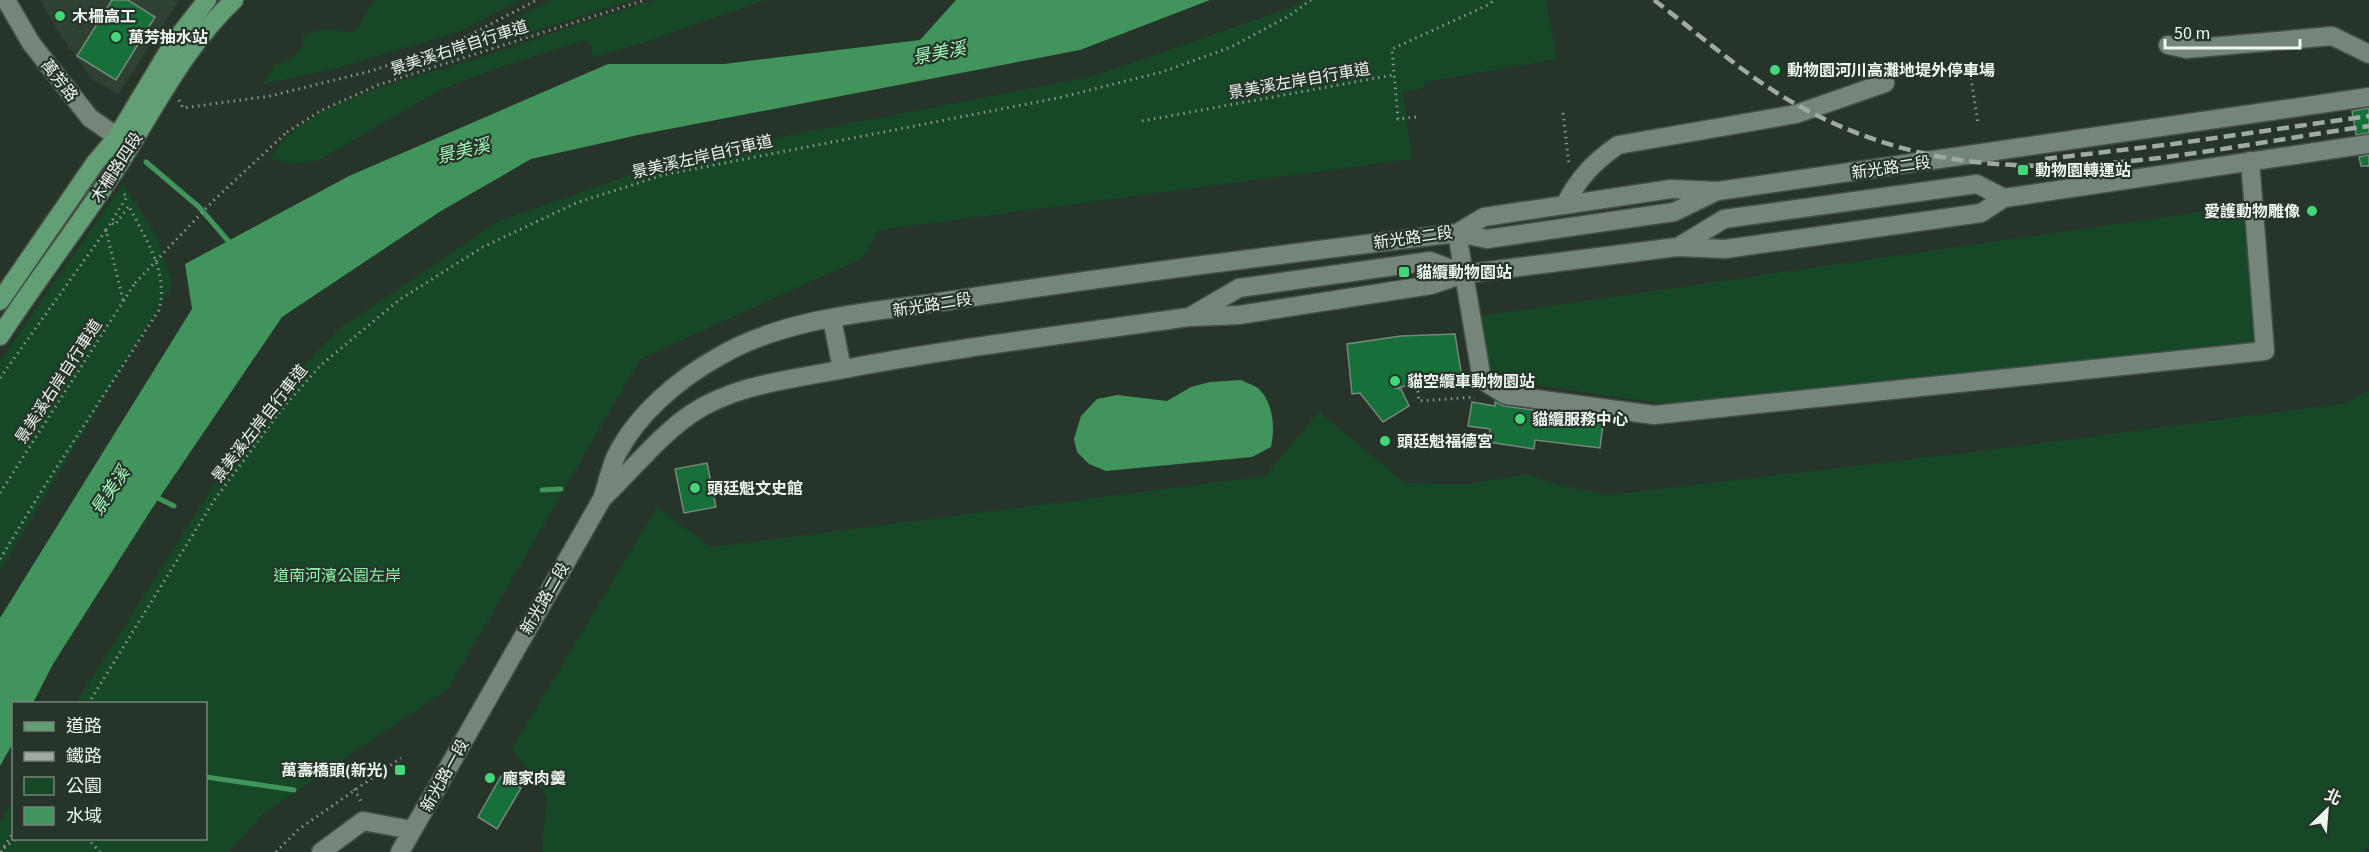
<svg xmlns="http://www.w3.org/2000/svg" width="2369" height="852" viewBox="0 0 2369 852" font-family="'Source Sans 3','Noto Sans TC',sans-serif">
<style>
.built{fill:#2f4133}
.green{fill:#164827}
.water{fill:#41945c}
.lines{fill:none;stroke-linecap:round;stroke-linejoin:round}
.stream{stroke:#41945c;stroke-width:5}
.building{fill:#15703a;stroke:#78877b;stroke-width:1.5}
.minor-casing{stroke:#455048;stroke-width:21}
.major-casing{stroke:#455048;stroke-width:21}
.path{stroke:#8a958d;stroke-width:3;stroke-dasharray:1.5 4.5;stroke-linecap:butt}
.minor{stroke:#768579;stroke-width:18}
.major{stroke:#639f74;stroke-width:18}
.rail{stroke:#a0aaa2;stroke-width:4.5;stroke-dasharray:12 6;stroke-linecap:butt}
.path-bridge{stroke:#8a958d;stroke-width:3;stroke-dasharray:1.5 4.5;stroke-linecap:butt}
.poi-dot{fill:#44d77a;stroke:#27342a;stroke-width:2}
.labels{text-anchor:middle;stroke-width:4.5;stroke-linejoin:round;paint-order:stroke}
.poi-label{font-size:16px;font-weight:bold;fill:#eef6f0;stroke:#27342a;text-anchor:start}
.street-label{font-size:16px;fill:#eef6f0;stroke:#27342a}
.park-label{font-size:16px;fill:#88f6a8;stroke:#27342a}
.water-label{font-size:18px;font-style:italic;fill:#a6fbbc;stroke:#27342a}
</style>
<rect width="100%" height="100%" fill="#27342a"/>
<!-- built -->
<path class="built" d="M40 0H179L118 95 92 79 59 33Z"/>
<!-- green -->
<path class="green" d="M375 0H520L461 31 330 70 263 84 275 64C290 62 295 56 304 45L302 36C319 27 335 29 352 33 365 23 364 11 375 0Z
M552 0H631L458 56 456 47Z
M656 0H765L640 44 592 57V47L586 40 497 68 440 90 319 160 293 164 271 159C301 98 427 76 487 55 543 37 599 16 656 0Z
M1301 0H1546L1557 59 1424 82V88L1403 92 1412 159 879 230 863 258 640 359 448 689 264 813 229 852H0V823L13 798 14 838H206V704L76 703 259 414 339 329 497 222 687 155 1094 76 1295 6Z
M123 184 158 238 172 285 0 570V361Z
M2246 205 2260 341 2228 350 1665 404 1502 380 1485 366 1479 316Z
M2369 390V844L2364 852H542L547 796 512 749 657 507 711 547 1265 476 1319 412 1405 483 1469 484 1528 474 1559 485 1609 495 1972 452 2347 403Z"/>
<!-- water -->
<path class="water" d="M956 0H1210L1080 50 638 135 531 159 441 211 282 317 151 510 53 664 33 703 14 704 13 743 0 766V618L192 309 185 264 349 176 608 64H724L920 40Z
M1241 380C1246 383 1254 385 1258 388 1274 403 1275 429 1271 447L1252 457 1106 471 1089 464 1077 452 1074 439 1081 416 1097 399 1117 395 1167 401 1191 387 1210 382Z"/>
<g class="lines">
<!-- stream -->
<path class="stream" d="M146 162 199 207 231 244
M542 490 561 489
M154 496 174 506
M206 777 294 790"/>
</g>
<!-- building -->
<path class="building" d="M112 0H128L155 17 116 80 77 56Z
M2369 108V133L2356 135 2352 111Z
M2369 155V166H2361L2359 157Z
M1455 334 1462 378 1394 388 1401 389 1409 406 1383 422 1360 393 1352 394 1347 344 1401 336Z
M1472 402 1495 406V402L1504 406 1540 411V414L1603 424 1600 448 1535 440 1534 449 1489 442 1490 429 1468 426Z
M707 463 716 507 684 513 675 469Z
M501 776 521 788 497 829 478 817Z"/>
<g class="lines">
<defs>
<path id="minor" d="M6 0 31 43 90 118 129 145
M2168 45 2186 49 2332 36 2369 54
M1565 205C1578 178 1594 162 1618 145L1796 114 1885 83
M1457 233 1482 380 1506 395 1654 415 2265 351 2250 161
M1457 233 1487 239 1674 212 1715 192
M1678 247 1724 219 1977 184 2004 198
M1191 316 1239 288 1430 261 1464 274
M832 319 842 369
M605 496C633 469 659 436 691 414 732 386 786 380 834 371 951 348 1070 334 1189 317L1239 315 1431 285 1464 274 1677 247 1725 249 1981 213 2004 198 2369 144
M321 852 363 821 412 830
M400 852 602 499C607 485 610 468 617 454 638 413 679 379 718 357 789 315 880 312 960 299 1126 274 1291 253 1457 233L1484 217 1671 189 1718 191 2369 97"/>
<path id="major" d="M0 301 95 163 117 137 174 42 207 0
M0 336C36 281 76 229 112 175 151 116 182 49 234 0"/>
</defs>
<!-- minor casing -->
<use href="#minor" class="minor-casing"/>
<!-- major casing -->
<use href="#major" class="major-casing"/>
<!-- path -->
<path class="path" d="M1970 72 1978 123
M179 100 183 108 270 96 371 71 456 42 537 0
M1563 113 1569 165
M1416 117 1398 119 1392 49 1490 4 1494 0
M1142 121 1393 75
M287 132 322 110 378 85 645 0
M123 300 106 230 127 197 124 194
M0 378 106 230
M1417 385 1419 401 1475 397
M0 493 135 283
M0 559 42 490 159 310C169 271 145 239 129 206L115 225 110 222
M88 704 215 499 282 409 321 365 399 300 483 247 576 203 663 175 1058 98 1162 72 1231 47 1289 16 1311 0
M354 789 362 803
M87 838 100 852
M4 848 17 838
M1 852 14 831
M276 852 299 829 401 758"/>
<!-- minor -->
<use href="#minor" class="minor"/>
<!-- major -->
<use href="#major" class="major"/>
<!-- rail -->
<path class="rail" d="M1654 0C1695 31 1734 66 1777 93 1970 213 2162 155 2369 126
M2045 159 2173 144 2369 116"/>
<!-- path-bridge -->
<path class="path-bridge" d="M135 283 214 200 287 132"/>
</g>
<!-- markers -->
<g class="poi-dot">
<circle cx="60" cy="16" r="6"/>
<circle cx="116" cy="37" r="6"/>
<circle cx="1775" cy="70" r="6"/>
<rect x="2017" y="164" width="12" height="12" rx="3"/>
<circle cx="2312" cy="211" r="6"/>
<rect x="1398" y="266" width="12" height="12" rx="3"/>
<circle cx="1395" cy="381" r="6"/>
<circle cx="1520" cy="419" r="6"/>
<circle cx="1385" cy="441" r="6"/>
<circle cx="695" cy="488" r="6"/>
<rect x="394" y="764" width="12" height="12" rx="3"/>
<circle cx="490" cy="778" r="6"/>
</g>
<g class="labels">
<!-- poi labels -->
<g class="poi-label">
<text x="72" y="22">木柵高工</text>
<text x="128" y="43">萬芳抽水站</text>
<text x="1787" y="76">動物園河川高灘地堤外停車場</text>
<text x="2035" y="176">動物園轉運站</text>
<text x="2300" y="217" text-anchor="end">愛護動物雕像</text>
<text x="1416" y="278">貓纜動物園站</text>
<text x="1407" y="387">貓空纜車動物園站</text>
<text x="1532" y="425">貓纜服務中心</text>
<text x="1397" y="447">頭廷魁福德宮</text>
<text x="707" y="494">頭廷魁文史館</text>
<text x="388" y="776" text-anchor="end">萬壽橋頭(新光)</text>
<text x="502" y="784">龐家肉羹</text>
</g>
<!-- street labels -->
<g class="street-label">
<text transform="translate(459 47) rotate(-18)" y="6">景美溪右岸自行車道</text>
<text transform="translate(60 80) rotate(52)" y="6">萬芳路</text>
<text transform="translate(1299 80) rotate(-10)" y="6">景美溪左岸自行車道</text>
<text transform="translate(702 156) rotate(-13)" y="6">景美溪左岸自行車道</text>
<text transform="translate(116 167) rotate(-57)" y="6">木柵路四段</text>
<text transform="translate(1891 167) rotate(-8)" y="6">新光路二段</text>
<text transform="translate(1413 237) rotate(-8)" y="6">新光路二段</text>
<text transform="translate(932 304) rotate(-9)" y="6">新光路二段</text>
<text transform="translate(58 381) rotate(-57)" y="6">景美溪右岸自行車道</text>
<text transform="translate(259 423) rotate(-52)" y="6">景美溪左岸自行車道</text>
<text transform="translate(544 598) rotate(-60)" y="6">新光路二段</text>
<text transform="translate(444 775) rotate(-61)" y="6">新光路一段</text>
</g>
<!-- park labels -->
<g class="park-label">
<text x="337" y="581">道南河濱公園左岸</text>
</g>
<!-- water labels -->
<g class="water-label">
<text transform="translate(939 53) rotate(-11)" y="6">景美溪</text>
<text transform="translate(463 151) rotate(-14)" y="6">景美溪</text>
<text transform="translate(110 491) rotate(-56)" y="6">景美溪</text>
</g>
</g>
<!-- legend -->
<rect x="12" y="702" width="195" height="138" fill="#27342a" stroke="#778279" stroke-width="1.5"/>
<rect x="24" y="722" width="30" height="9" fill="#639f74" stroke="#778279" stroke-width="1.5"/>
<text x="66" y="732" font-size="18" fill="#eef6f0">道路</text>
<rect x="24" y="752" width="30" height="9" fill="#a0aaa2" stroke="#778279" stroke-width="1.5"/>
<text x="66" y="762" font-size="18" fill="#eef6f0">鐵路</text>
<rect x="24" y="777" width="30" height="18" fill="#164827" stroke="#778279" stroke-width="1.5"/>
<text x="66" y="792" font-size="18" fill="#eef6f0">公園</text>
<rect x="24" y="807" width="30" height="18" fill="#41945c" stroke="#778279" stroke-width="1.5"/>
<text x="66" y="822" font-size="18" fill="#eef6f0">水域</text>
<!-- north arrow -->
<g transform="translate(2327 810) rotate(25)" stroke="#27342a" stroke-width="4.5" paint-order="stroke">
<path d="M0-4.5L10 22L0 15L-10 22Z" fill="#eef6f0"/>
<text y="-9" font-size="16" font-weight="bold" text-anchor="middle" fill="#eef6f0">北</text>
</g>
<!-- scale -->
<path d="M2165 39v9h135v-9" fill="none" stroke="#eef6f0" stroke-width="3"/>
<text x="2174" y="39" font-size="18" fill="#eef6f0" stroke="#27342a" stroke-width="4.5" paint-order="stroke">50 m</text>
</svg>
